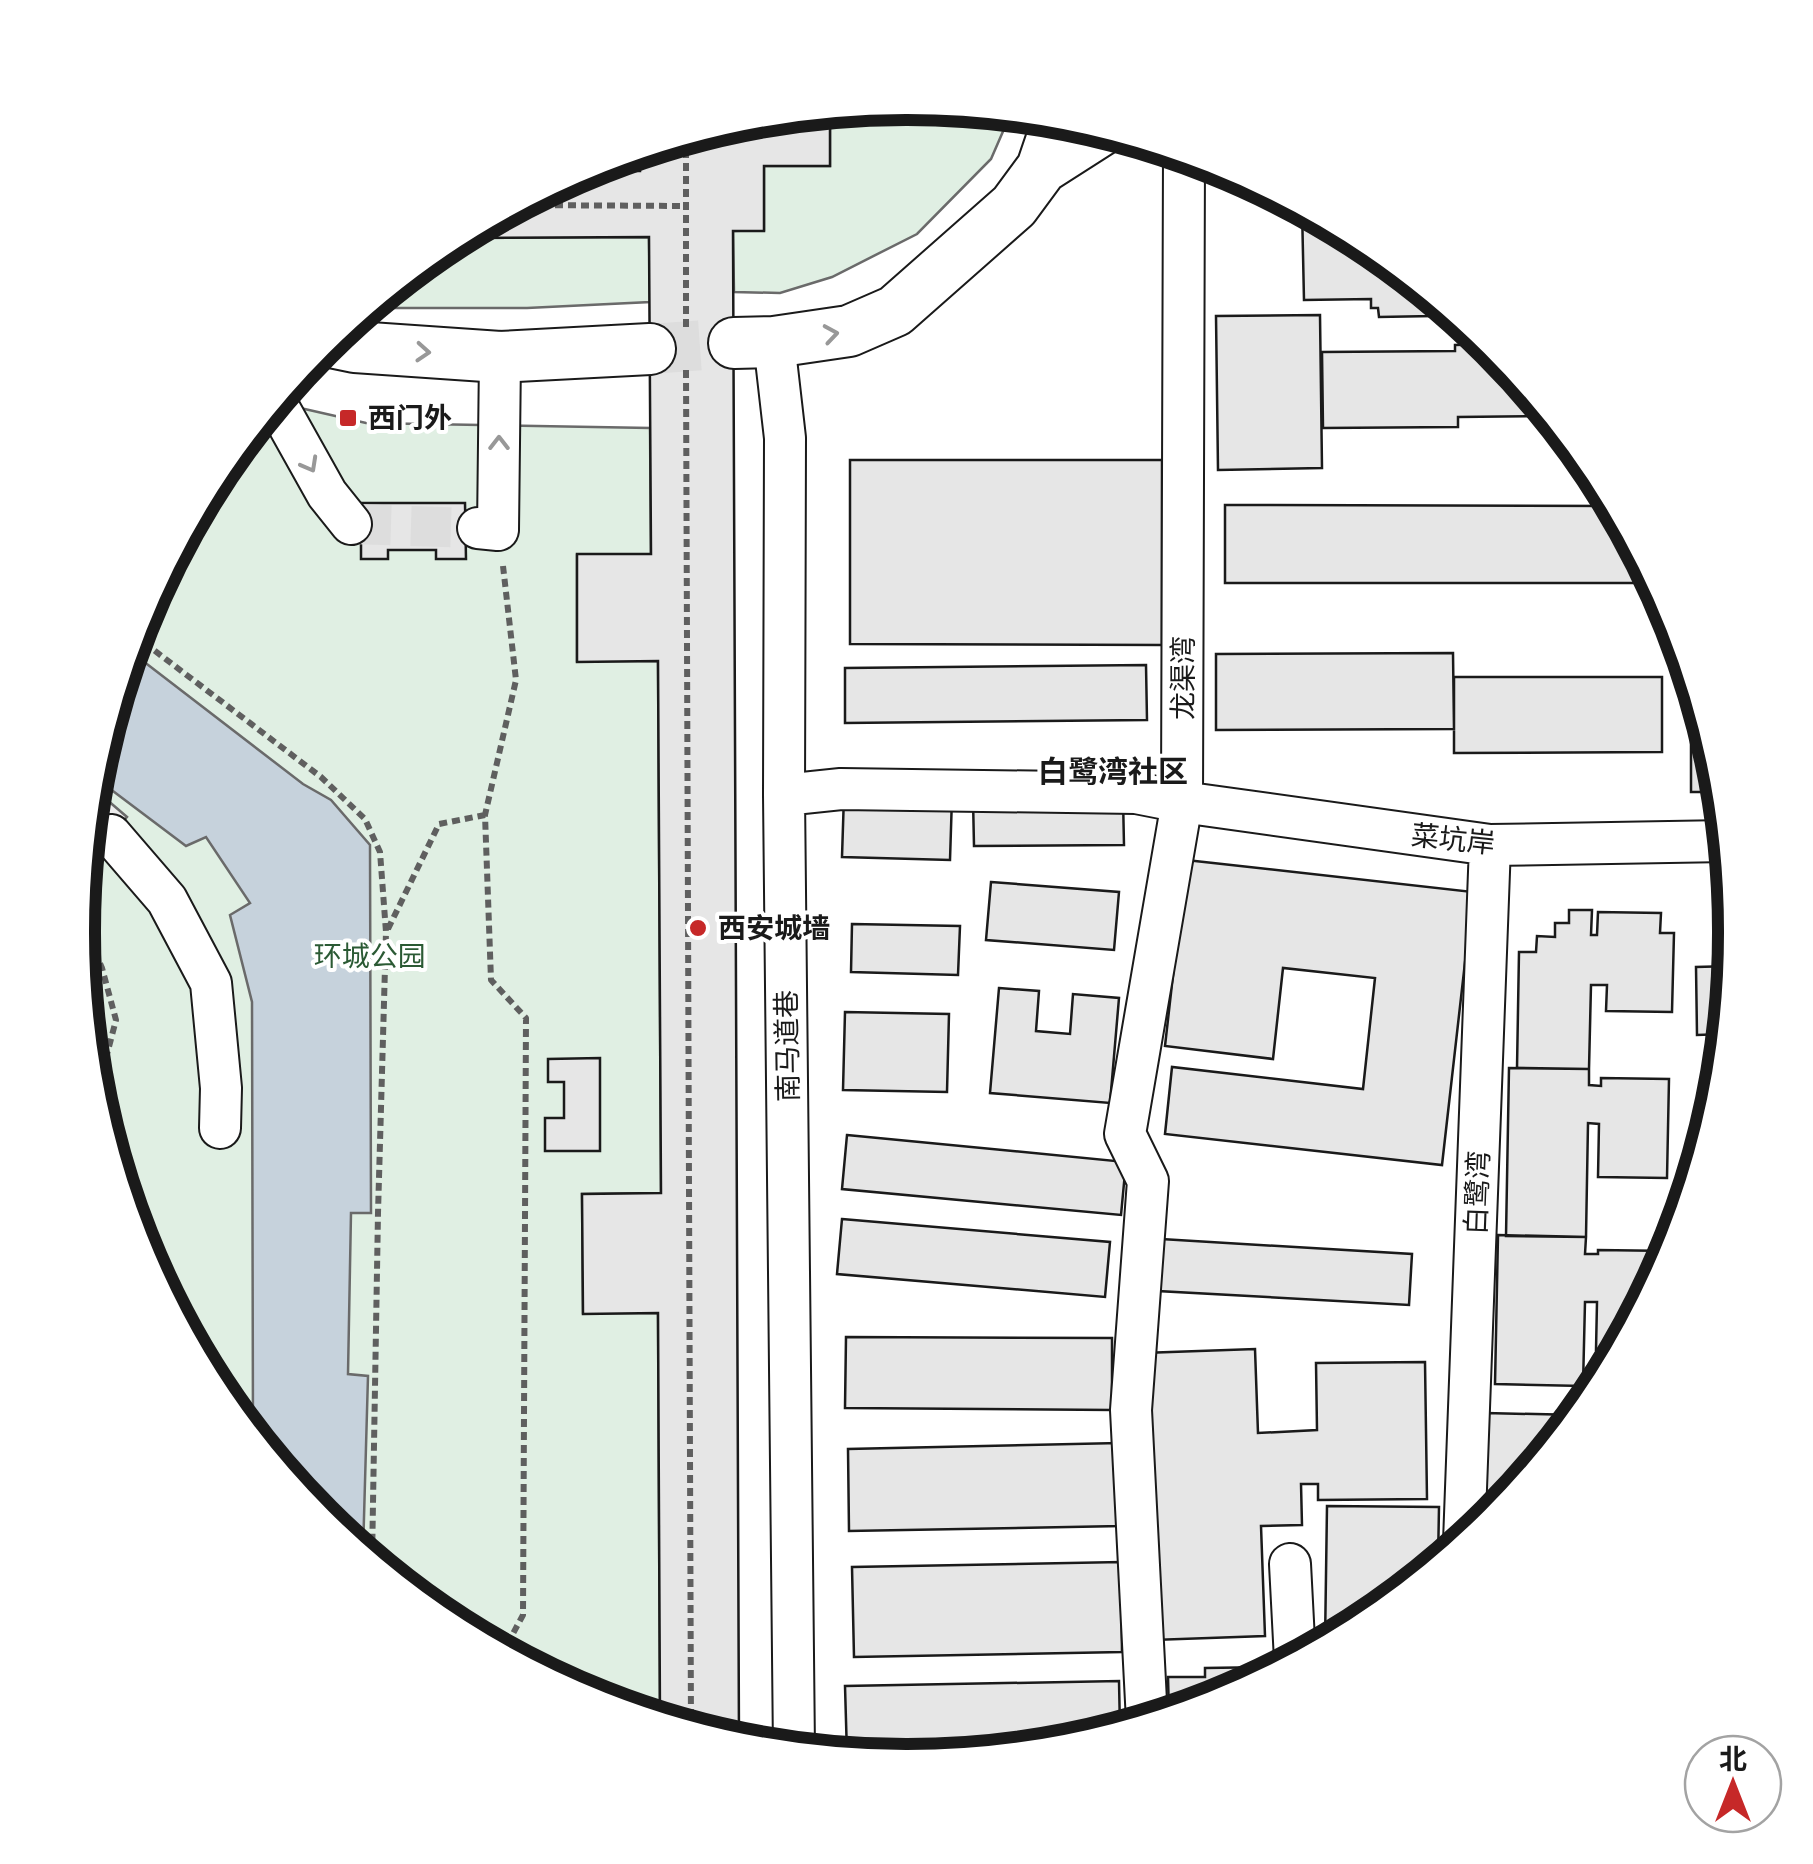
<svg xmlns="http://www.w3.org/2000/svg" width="1813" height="1864" viewBox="0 0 1813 1864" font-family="'Fira Sans Condensed','Noto Sans SC',sans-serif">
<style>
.green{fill:#e0efe3;stroke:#6a6a6a;stroke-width:2.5}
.parking{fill:#ededed;stroke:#6a6a6a;stroke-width:2.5}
.water{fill:#c6d2dc;stroke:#6a6a6a;stroke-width:2.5}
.building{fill:#e6e6e6;stroke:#1a1a1a;stroke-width:2.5}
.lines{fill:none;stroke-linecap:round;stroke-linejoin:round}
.minor-tunnel{stroke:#ddd;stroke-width:40;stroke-dasharray:40 20;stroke-linecap:butt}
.major-tunnel{stroke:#ddd;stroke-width:50;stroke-dasharray:50 25;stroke-linecap:butt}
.minor-casing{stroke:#1a1a1a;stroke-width:44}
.major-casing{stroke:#1a1a1a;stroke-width:54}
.path{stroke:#5f5f5f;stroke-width:6;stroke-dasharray:8 5;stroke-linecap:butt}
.minor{stroke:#fff;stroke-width:40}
.major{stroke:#fff;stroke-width:50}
.oneway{stroke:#989898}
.poi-dot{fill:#c62828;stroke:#fff;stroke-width:4}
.labels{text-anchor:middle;stroke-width:8;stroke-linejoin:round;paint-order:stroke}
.poi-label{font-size:28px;font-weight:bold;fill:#1a1a1a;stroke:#fff;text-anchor:start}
.street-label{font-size:28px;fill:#1a1a1a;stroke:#fff}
.park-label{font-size:28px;fill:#2b5a34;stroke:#fff}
.neighbourhood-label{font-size:30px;font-weight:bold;fill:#1a1a1a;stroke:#fff}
.rim{fill:none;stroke:#1a1a1a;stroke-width:12}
</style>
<rect width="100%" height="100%" fill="#fff"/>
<!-- green -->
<path class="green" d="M907 103 1011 113 991 159 917 234 832 277 780 293 734 292 733 231 764 230V166H830V111Z
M649 237 650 302 527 308H367L455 238Z
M274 402 366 423 650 428 651 554 577 555V661H658L661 1193 582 1194 583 1313H658L660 1719 589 1698 445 1621 320 1518 217 1392 140 1249 93 1093 78 932 94 770 141 614 218 471Z"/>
<!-- parking -->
<path class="parking" d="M92 787 127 817 84 869Z"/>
<!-- water -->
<path class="water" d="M130 651 303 784 331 800 370 845 371 1213H351L348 1374 368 1376 363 1553 320 1518 253 1436 252 1002 230 915 250 903 206 837 186 846 93 776Z"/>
<!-- building -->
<path class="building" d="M830 111V166H764V231H733L739 1743 660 1719 658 1313 583 1314 582 1194 661 1193 658 661 577 662V554H651L649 237 455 238 580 171H640V151L745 119Z
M1302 208 1368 243 1445 307H1433V316L1379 317 1378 308H1371V299L1304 300Z
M1320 315 1322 468 1218 470 1216 316Z
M1491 344 1550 416 1458 417V427L1323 428 1322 352 1455 351V345Z
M850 460H1162V645L850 644Z
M361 503H465L466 559H436V550H388V559H361Z
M1225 505 1614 506 1655 583H1225Z
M1453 653 1454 729 1216 730V654Z
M1146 665 1147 720 845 723V668Z
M1691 676 1720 771 1722 792H1691Z
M1454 677H1662V752L1454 753Z
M844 795 952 797 950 860 842 857Z
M1123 798 1124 845 974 846 973 799Z
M1186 860 1473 892 1442 1165 1165 1134 1172 1067 1363 1089 1375 978 1283 968 1273 1059 1165 1046Z
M991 882 1119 892 1114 950 986 940Z
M1569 910H1592L1591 935H1597L1598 912 1661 913 1660 933H1674L1672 1012 1606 1011 1607 985H1591L1589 1069 1517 1068 1519 952H1536L1537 936 1555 937V923H1569Z
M852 924 960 926 958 975 851 972Z
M1732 966 1725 1034 1697 1035 1696 967Z
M999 988 1039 991 1036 1031 1070 1034 1073 994 1119 998 1110 1103 990 1093Z
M845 1012 949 1014 947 1092 843 1090Z
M600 1058V1151H545V1118H564V1082H548V1059Z
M1509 1068 1589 1069V1085L1601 1086V1078L1669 1079 1667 1178 1598 1177 1599 1124 1588 1123 1586 1237 1506 1236Z
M1703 1109H1715L1704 1146Z
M847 1135 1126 1162 1121 1215 842 1189Z
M842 1219 1110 1242 1105 1297 837 1274Z
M1498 1235 1586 1237 1585 1254H1598V1250L1671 1251 1619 1350H1596L1597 1302H1585L1583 1386 1495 1384Z
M1161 1239 1412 1254 1409 1305 1158 1291Z
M846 1337 1112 1338V1410L845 1408Z
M1255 1349 1258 1433 1317 1430 1316 1363 1425 1362 1427 1499 1318 1500V1484H1301L1302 1525 1261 1526 1265 1636 1153 1640 1143 1353Z
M1485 1413 1577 1415 1507 1501H1483Z
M1119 1443 1121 1526 849 1531 848 1449Z
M1327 1506 1439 1507 1438 1563 1367 1622 1325 1644Z
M1121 1562 1122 1652 854 1657 852 1567Z
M1278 1667 1223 1698 1169 1715 1168 1677H1205V1668Z
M1119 1681 1120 1729 1068 1745 906 1761 847 1755 845 1686Z"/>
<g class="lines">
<!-- minor-tunnel -->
<path class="minor-tunnel" d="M351 524 478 528"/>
<!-- major-tunnel -->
<path class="major-tunnel" d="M650 349 734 343"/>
<defs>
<path id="minor" d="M774 342 785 438 784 795 794 1750
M275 401 327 494 351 524
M478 528 498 530 500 357
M784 795 841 789 1136 793 1182 802 1184 154
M111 835 167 900 211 983 221 1088 220 1128
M1464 1542 1490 845
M1290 1564 1295 1660
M1147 1721 1131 1410 1148 1181 1125 1134 1182 802 1490 845 1727 841"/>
<path id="major" d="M1042 168 1103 129
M326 341 355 347 500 357 650 349
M734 343 774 342 849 331 895 311 1014 206 1042 168 1059 118"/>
</defs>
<!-- minor casing -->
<use href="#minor" class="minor-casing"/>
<!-- major casing -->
<use href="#major" class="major-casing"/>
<!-- path -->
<path class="path" d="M707 130 801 129V113
M686 137V327
M516 205 686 206
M686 370 691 1729
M503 566 516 680 485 815 491 980 526 1018 523 1615 503 1652
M134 635 321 777 365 819 380 852 386 932 378 1213 372 1561
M79 916 102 968 116 1020 101 1077 93 1090
M388 929 439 824 485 815"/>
<!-- minor -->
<use href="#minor" class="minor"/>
<!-- major -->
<use href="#major" class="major"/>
</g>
<!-- one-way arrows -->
<defs><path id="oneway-chevron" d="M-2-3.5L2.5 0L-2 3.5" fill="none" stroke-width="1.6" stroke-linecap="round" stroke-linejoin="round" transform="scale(2.5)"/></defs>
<g class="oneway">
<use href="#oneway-chevron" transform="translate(831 334) rotate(-9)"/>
<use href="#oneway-chevron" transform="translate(423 352) rotate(4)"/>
<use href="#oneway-chevron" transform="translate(499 443) rotate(-90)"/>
<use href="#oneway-chevron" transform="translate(310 465) rotate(61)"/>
</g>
<!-- markers -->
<g class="poi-dot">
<rect x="338" y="408" width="20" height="20" rx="5"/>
<circle cx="698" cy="928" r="10"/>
</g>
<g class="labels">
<!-- poi labels -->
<g class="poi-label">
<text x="368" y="428">西门外</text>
<text x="718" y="938">西安城墙</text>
</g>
<!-- street labels -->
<g class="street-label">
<text transform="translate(1183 678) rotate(-90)" y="10">龙渠湾</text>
<text transform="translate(1453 839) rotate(6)" y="10">菜坑岸</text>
<text transform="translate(787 1046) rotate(-91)" y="10">南马道巷</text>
<text transform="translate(1477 1193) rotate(-88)" y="10">白鹭湾</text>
</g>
<!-- park labels -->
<g class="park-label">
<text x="370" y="966">环城公园</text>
</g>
<!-- neighbourhood labels -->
<g class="neighbourhood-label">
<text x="1113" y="782">白鹭湾社区</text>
</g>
</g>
<!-- crop -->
<path d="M0 0H1813V1864H0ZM906 120H907A811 811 0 0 1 1718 931V933A811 811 0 0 1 907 1744H906A811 811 0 0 1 95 933V931A811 811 0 0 1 906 120Z" fill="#fff" fill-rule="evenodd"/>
<path class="rim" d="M906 120H907A811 811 0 0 1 1718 931V933A811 811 0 0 1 907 1744H906A811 811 0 0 1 95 933V931A811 811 0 0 1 906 120Z"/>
<!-- north arrow -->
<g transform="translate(1733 1784)"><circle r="48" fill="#ffffff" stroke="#a3a3a3" stroke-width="2.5"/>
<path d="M0-8L18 38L0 25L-18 38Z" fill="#c62828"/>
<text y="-15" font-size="28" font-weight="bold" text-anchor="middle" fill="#1a1a1a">北</text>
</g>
</svg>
